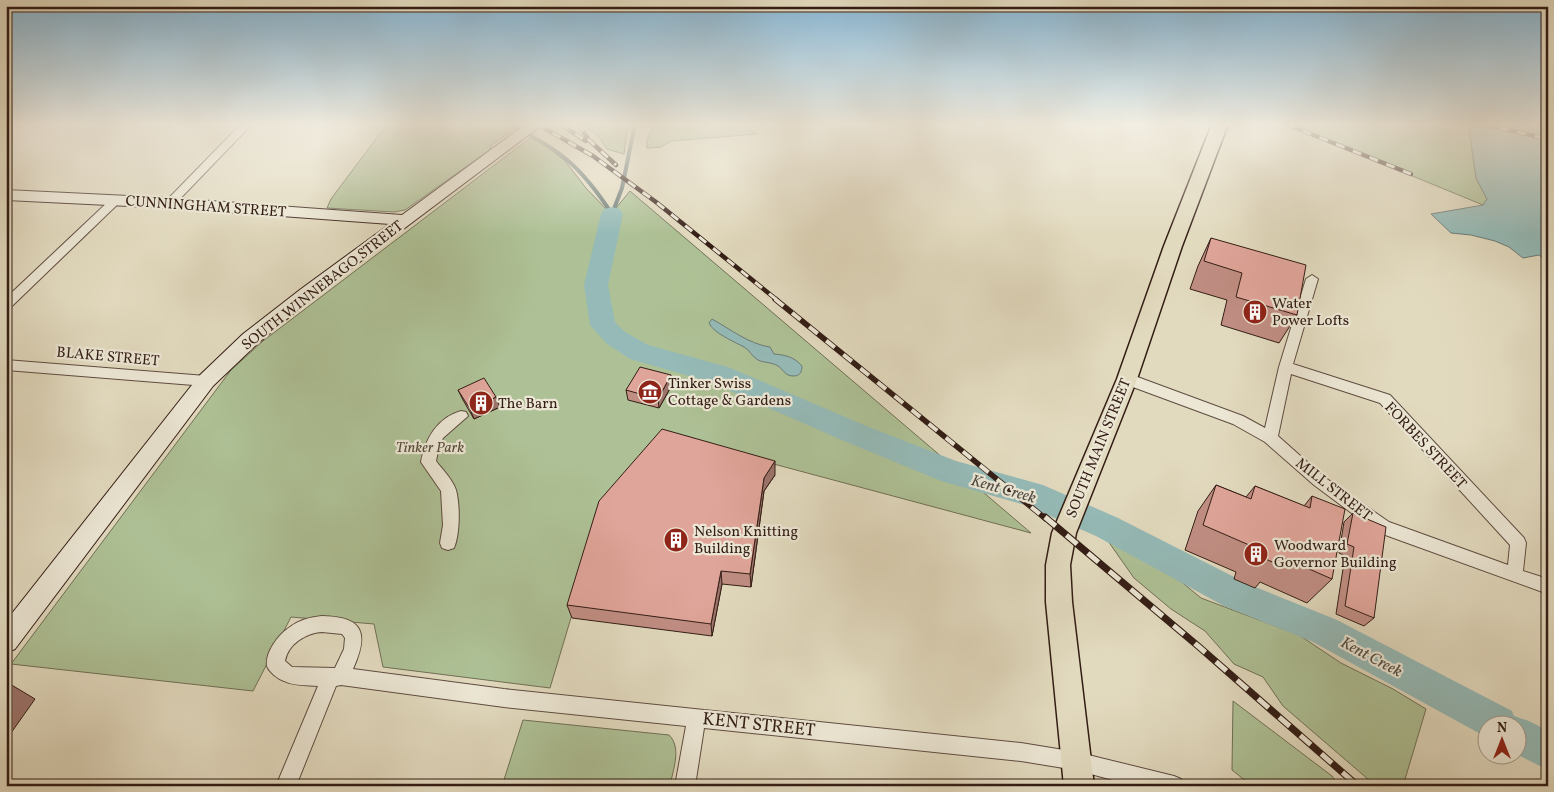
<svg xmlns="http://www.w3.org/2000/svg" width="1554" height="792" viewBox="0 0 1554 792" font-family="Vollkorn,serif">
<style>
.green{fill:#aec196;stroke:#706f56}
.water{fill:#95bab7;stroke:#6e7b76}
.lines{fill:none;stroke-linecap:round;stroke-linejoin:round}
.stream{stroke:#6e7b76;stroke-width:4}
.river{fill:#95bab7;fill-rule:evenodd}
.street-casing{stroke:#5f4c40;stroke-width:2}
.secondary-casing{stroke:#331d15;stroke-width:2}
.primary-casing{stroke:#331d15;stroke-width:3}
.street{fill:#ece7d5;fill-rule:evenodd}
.secondary{fill:#ece7d5;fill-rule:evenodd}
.primary{fill:#e2dabf;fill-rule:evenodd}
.rail-far2-casing{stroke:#331d15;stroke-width:4.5}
.rail-far1-casing{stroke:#331d15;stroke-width:5.5}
.rail-casing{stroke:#331d15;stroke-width:7}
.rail-far2{stroke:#ece7d5;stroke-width:3;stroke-dasharray:9;stroke-linecap:butt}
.rail-far1{stroke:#ece7d5;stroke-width:4;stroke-dasharray:11;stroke-linecap:butt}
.rail{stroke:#ece7d5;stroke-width:5;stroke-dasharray:14;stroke-linecap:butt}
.wall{fill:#c18e84;stroke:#331d15}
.shaded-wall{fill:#9d746c;stroke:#331d15}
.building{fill:#e0a59a;stroke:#331d15}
.labels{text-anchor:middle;stroke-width:4.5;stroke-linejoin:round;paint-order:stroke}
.street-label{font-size:15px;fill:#331d15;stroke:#ece7d5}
.poi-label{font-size:15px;fill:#331d15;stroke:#ece7d5;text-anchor:start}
.park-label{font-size:15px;font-style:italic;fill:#584e3c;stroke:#ece7d5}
.water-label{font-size:16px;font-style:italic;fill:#504c46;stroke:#ece7d5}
.near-street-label{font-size:18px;fill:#331d15;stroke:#ece7d5}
</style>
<rect width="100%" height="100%" fill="#e2dabf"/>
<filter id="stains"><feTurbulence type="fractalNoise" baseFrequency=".004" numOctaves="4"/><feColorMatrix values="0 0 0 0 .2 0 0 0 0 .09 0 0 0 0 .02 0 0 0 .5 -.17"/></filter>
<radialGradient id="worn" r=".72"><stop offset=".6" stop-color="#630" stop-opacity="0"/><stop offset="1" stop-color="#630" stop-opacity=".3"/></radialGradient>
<!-- green -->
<path class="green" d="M387 124H516L519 126 490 146 491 149 405 210 394 212 327 208 331 199Z
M582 124H628L624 154 607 149 598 136Z
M642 124H736L748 128 757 134 671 141 661 147 647 148V141L652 127H641Z
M1286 124H1468L1476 178 1487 199 1483 205Z
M530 138 544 144 565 161 586 188 611 214 630 191 1031 533 673 437 602 514 550 688 383 667 374 624 291 617 253 691 11 664 231 370 263 341Z
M1108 541 1172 574 1201 598 1299 635 1341 663 1393 689 1426 709 1403 786H1376L1283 706 1263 677 1234 664 1205 631 1171 609 1134 578Z
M1233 701 1332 776 1339 786H1252L1232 770Z
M523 720 669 735C682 748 673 769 670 786H502Z"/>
<!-- water -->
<path class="water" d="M1469 124H1548V262L1539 255 1523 258 1509 247 1495 241 1471 235 1451 233 1431 214 1483 205 1487 199 1476 178Z
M712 319C730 329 749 344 770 347L774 354C786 355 794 357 802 366 802 372 800 376 793 376 785 376 783 369 778 366 772 362 764 363 758 360 752 357 750 350 744 347 735 342 713 333 709 323Z"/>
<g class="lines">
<!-- stream -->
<path class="stream" d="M510 124C561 151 580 165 612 214
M612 214 622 188 635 124"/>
<!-- river -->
<path class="river" d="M612 207 620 209 623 214 608 285 615 322 625 332 648 345 728 367 864 425 956 461 1043 485 1118 518 1248 584 1337 620 1512 711 1514 716 1529 721 1548 731V770L1516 754V724H1486V737L1313 642 1224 606 1096 536 1025 505 941 481 844 441 710 382 630 359 607 344 590 325 584 285 601 214 604 209Z"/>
<defs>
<path id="street" d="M241 124H252L174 205H166L164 203 166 201Z
M116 197 120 198 121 200 120 202 10 308 6 309V298L112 198Z
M1312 275 1318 279 1293 364 1390 395 1524 538 1526 543 1523 571 1548 579V594L1377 532 1314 485 1265 442 1233 424 1122 383 1120 379 1122 375H1132L1243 416 1265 428 1279 367 1306 279ZM1291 374 1380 403 1510 545 1508 565 1389 522 1324 477 1278 436Z
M6 360 206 376 211 377 213 381 211 385 206 386 6 370Z
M461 411 466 412 468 416 443 438 439 446 436 461C442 469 453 480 456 490 460 505 460 534 454 548L448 550 442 548 440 543 443 525 441 491 421 462C425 439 437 418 461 411Z
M322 616C364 617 369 633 353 669L504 689 1021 743 1076 752 1174 776 1181 779 1184 786H1135L1076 770 1021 761 704 728 695 786H675L686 726 504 707 341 685 336 686 296 786H276L318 686C307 685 293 686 284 681 278 679 269 672 267 666 265 652 279 634 290 627 299 620 311 617 322 616ZM322 632 342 634 345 638 344 649 335 668 292 667 285 661C288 644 306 633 322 632Z"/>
<path id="secondary" d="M526 124H543L313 297 257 344 213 386 15 649 6 653V621L199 376 243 334 301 289 390 224 170 208 6 200V190L170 198 402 215Z"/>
<path id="primary" d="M1212 124H1228L1182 246 1137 379 1076 533 1070 565 1072 602 1094 786H1064L1046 602V565L1052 533 1117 379 1164 246Z"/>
</defs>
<!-- street casing -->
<use href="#street" class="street-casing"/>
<!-- secondary casing -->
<use href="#secondary" class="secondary-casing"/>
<!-- primary casing -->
<use href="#primary" class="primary-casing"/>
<!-- street -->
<use href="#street" class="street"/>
<!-- secondary -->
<use href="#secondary" class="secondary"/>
<!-- primary -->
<use href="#primary" class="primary"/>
<defs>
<path id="rail-far2" d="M537 124 593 156 656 202 777 300
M560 124 586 141
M578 124 589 140 616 165
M1286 124 1411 174
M1482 124 1548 139"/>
<path id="rail-far1" d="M775 299 1046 519"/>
<path id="rail" d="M1045 517 1198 646 1358 786"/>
</defs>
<!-- rail-far2 casing -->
<use href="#rail-far2" class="rail-far2-casing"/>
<!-- rail-far1 casing -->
<use href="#rail-far1" class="rail-far1-casing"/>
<!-- rail casing -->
<use href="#rail" class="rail-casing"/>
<!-- rail-far2 -->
<use href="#rail-far2" class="rail-far2"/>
<!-- rail-far1 -->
<use href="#rail-far1" class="rail-far1"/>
<!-- rail -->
<use href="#rail" class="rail"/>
</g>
<!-- wall -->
<path class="wall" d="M1211 238 1297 315 1279 343 1221 325 1227 300 1190 289 1198 266Z
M672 385 659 408 628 400 626 390Z
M458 390 500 407 474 419 463 400Z
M775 475 764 491 751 587 722 584 712 636 572 618 567 605Z
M1216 485 1246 497 1255 486 1304 506 1312 496 1332 579 1307 603 1260 582 1255 588 1234 579 1236 572 1185 550 1198 511Z
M1353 513 1374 618 1364 626 1336 614 1345 556 1339 553 1344 522Z"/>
<!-- shaded-wall -->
<path class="shaded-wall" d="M671 375 672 385 659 408 658 399Z
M496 397 500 407 474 419 470 409Z
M775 461V475L764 491 751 587 750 574 764 478Z
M721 571 722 584 712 636 711 624Z
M10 684 35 699 6 740V689Z"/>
<!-- building -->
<path class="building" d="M1211 238 1306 265 1297 315 1236 297 1242 273 1204 261Z
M640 367 671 375 658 399 626 390Z
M484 378 496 397 470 409 458 390Z
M662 429 775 461 764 478 750 574 721 571 711 624 567 605 599 501Z
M1216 485 1251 499 1255 486 1310 508 1312 496 1345 509 1332 579 1279 556 1277 564 1254 554 1256 548 1203 525Z
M1353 513 1386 527 1374 618 1345 606 1354 547 1347 544Z
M6 684H10L6 689Z"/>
<!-- sky -->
<linearGradient id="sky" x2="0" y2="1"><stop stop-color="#87b6d4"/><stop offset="0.53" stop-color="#f2eee2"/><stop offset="1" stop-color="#f2eee2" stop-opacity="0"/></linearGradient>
<rect width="1554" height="235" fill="url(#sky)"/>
<!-- icons -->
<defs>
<symbol id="building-disc" viewBox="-11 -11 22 22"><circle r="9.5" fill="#8f2418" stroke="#ece7d5"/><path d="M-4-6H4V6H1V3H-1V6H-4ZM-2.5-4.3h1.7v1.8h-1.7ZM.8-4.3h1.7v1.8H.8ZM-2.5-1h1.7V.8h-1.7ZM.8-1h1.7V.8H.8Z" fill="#fff"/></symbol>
<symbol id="museum-disc" viewBox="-11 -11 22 22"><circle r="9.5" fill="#8f2418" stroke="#ece7d5"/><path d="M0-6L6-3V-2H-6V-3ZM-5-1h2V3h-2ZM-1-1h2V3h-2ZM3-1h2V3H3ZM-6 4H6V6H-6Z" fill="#fff"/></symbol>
</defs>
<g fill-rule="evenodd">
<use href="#building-disc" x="1241" y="298" width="28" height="28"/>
<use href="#museum-disc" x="636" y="378" width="28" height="28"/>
<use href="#building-disc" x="467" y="389" width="28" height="28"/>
<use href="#building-disc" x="662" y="526" width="28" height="28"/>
<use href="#building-disc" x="1242" y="540" width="28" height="28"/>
</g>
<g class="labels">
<!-- street labels -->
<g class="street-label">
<text transform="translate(206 206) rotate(4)" y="5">CUNNINGHAM STREET</text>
<text transform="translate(322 285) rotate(-38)" y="5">SOUTH WINNEBAGO STREET</text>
<text transform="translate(108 356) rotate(5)" y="5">BLAKE STREET</text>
<text transform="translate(1426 445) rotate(47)" y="5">FORBES STREET</text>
<text transform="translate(1098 448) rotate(-68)" y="5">SOUTH MAIN STREET</text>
<text transform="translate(1334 489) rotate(38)" y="5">MILL STREET</text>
</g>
<!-- poi labels -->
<g class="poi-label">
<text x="1272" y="308">Water<tspan x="1272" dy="17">Power Lofts</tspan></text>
<text x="668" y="388">Tinker Swiss<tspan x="668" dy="17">Cottage &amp; Gardens</tspan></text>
<text x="498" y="408">The Barn</text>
<text x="694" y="536">Nelson Knitting<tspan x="694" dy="17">Building</tspan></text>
<text x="1274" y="550">Woodward<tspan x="1274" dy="17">Governor Building</tspan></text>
</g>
<!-- park labels -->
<g class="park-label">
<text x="430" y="452">Tinker Park</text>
</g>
<!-- water labels -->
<g class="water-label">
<text transform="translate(1004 488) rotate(16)" y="6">Kent Creek</text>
<text transform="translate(1372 656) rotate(28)" y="6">Kent Creek</text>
</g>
<!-- near-street labels -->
<g class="near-street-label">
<text transform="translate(759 724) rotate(6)" y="6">KENT STREET</text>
</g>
</g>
<!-- margin -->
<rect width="1554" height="792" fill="none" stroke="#e2dabf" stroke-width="25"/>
<rect x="8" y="8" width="1539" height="777" fill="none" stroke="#331d15" stroke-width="2.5"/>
<rect x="12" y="12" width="1529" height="767" fill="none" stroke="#331d15"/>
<!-- north arrow -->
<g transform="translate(1502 740)"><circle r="24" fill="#ece7d5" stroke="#a29688"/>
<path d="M0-4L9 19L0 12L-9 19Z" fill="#8f2418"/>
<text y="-8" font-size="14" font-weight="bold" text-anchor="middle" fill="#331d15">N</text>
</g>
<rect width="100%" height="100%" filter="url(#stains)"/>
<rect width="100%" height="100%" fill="url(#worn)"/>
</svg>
